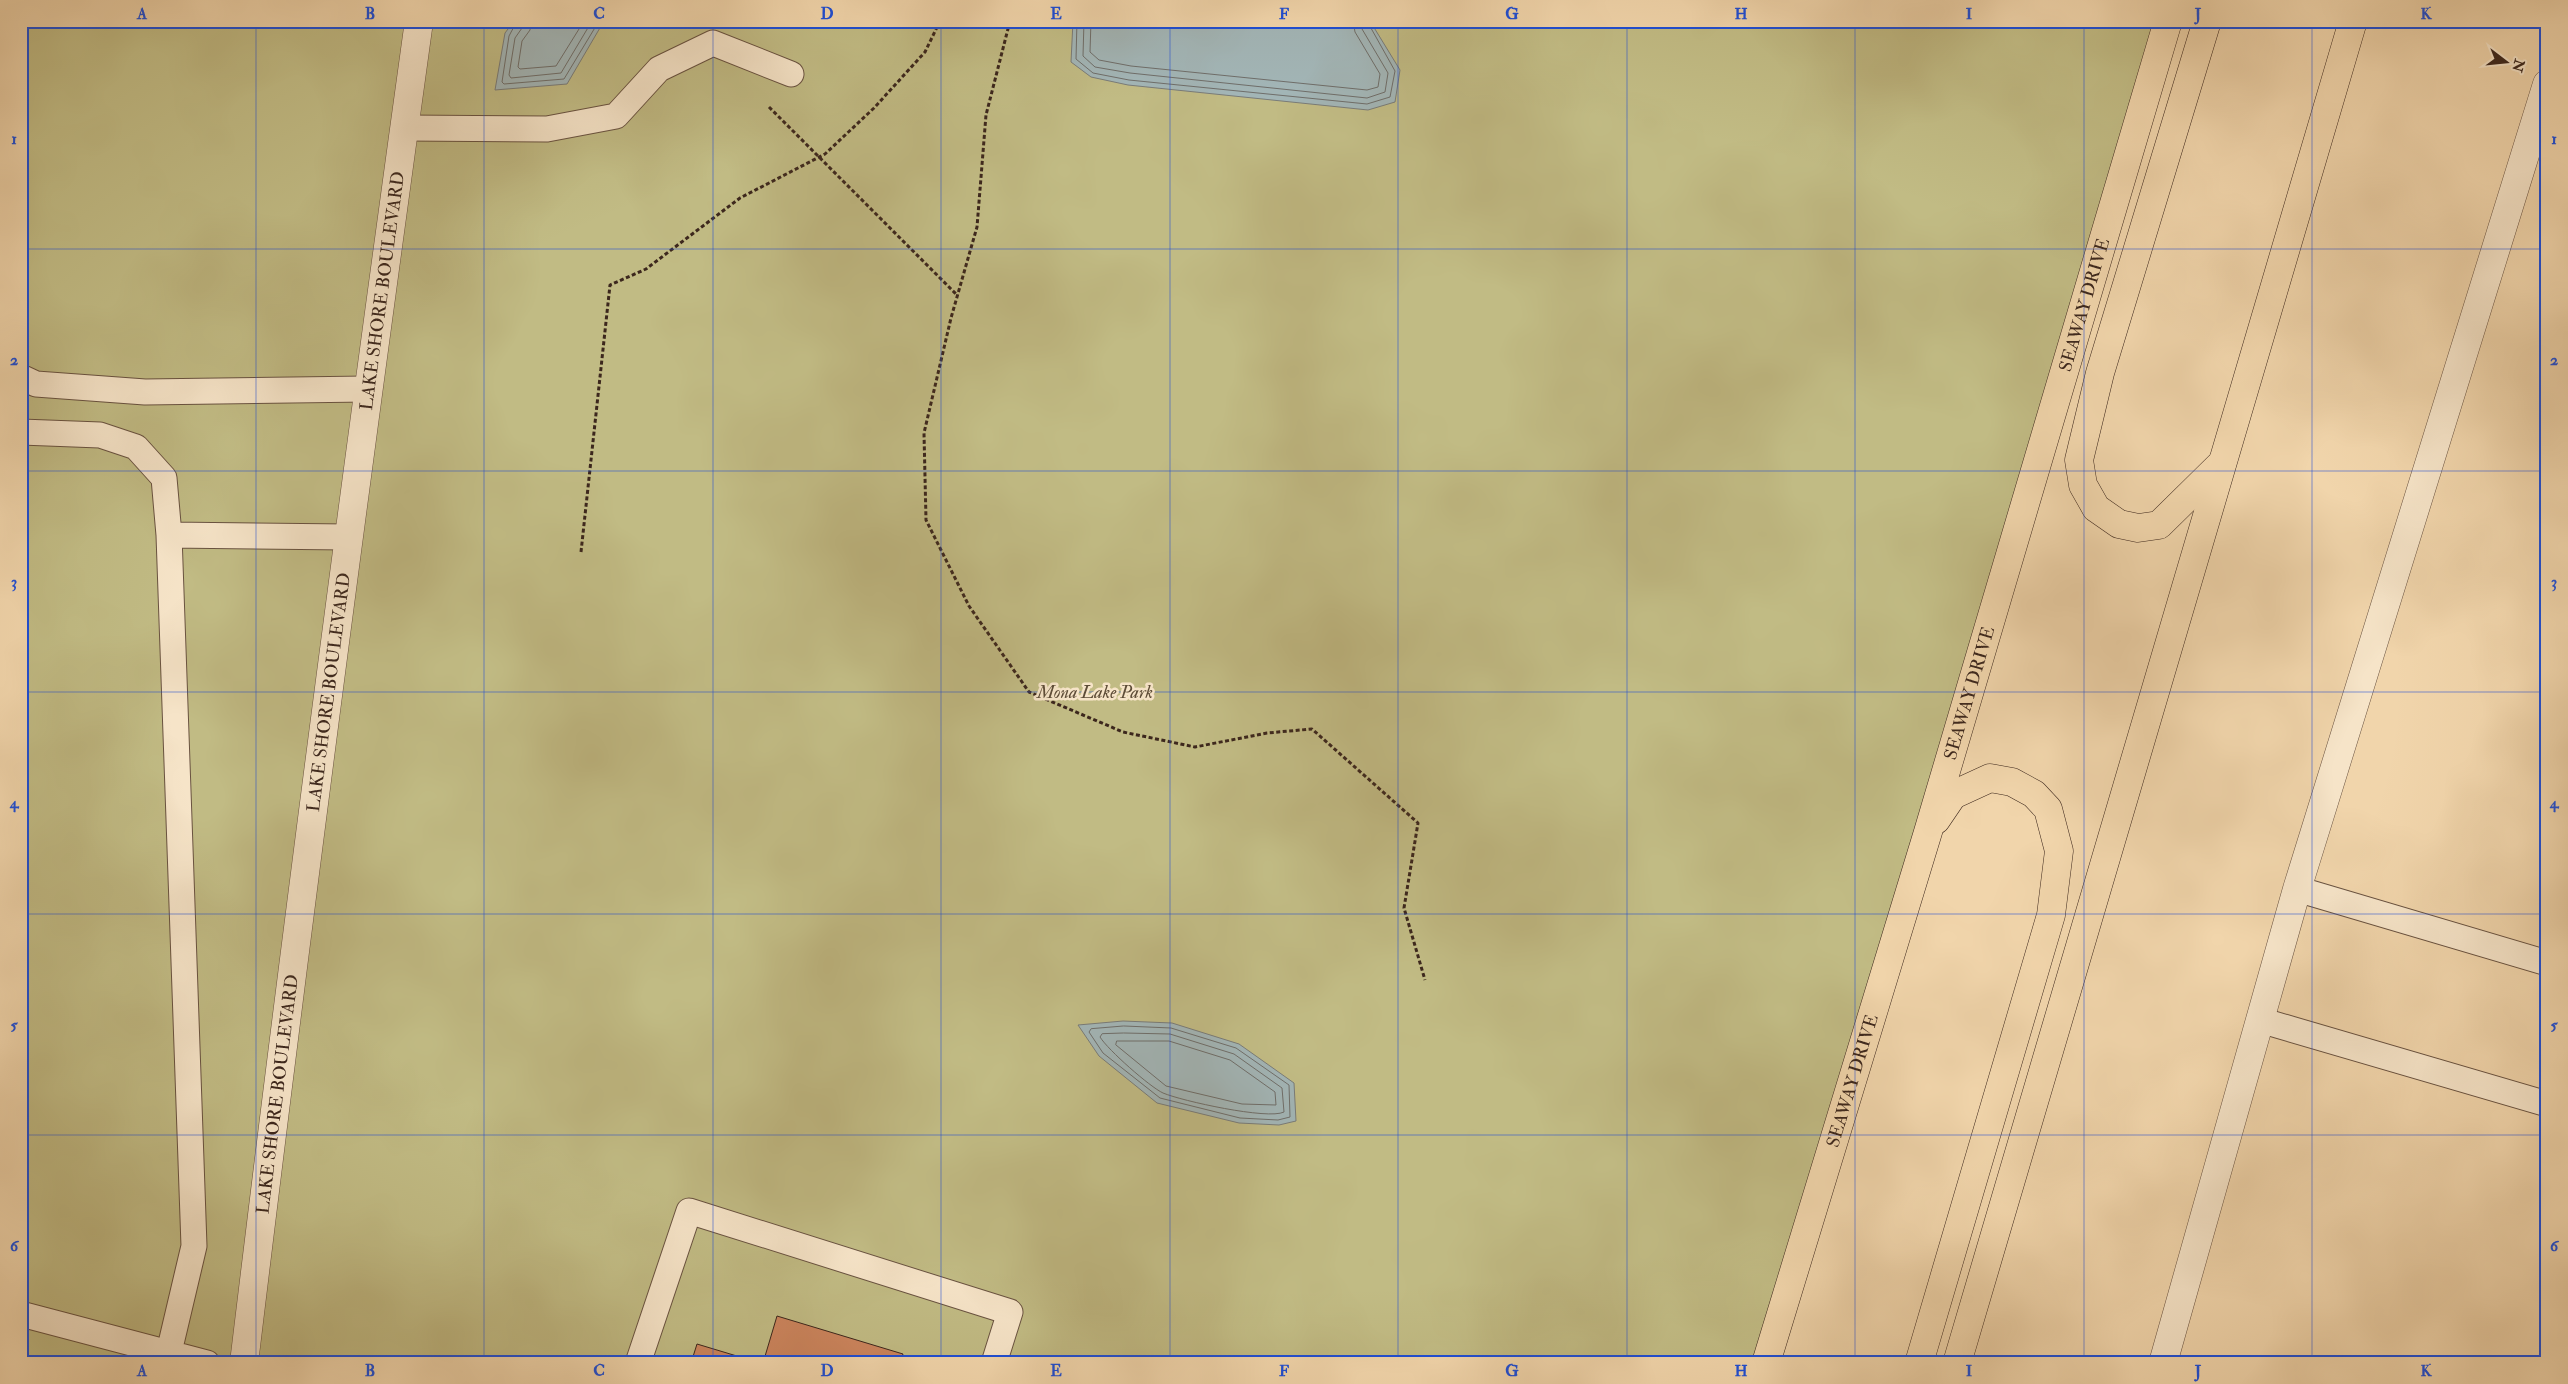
<svg xmlns="http://www.w3.org/2000/svg" width="2568" height="1384" viewBox="0 0 2568 1384" font-family="'IM FELL Double Pica',serif">
<style>
.green{fill:#c1bb84;stroke:#7e7150}
.water{fill:#a2b5b6;stroke:#797c79}
.lines{fill:none;stroke-linecap:round;stroke-linejoin:round}
.shore{stroke:#6f6e6a;stroke-width:1}
.building{fill:#cc855e;stroke:#3c271d}
.service-casing{stroke:#695240;stroke-width:27}
.minor-casing{stroke:#695240;stroke-width:29}
.trunk-casing{stroke:#3c271d;stroke-width:29}
.path{stroke:#3c271d;stroke-width:3;stroke-dasharray:4 2.5;stroke-linecap:butt}
.service{stroke:#f6e4c8;stroke-width:25}
.minor{stroke:#f6e4c8;stroke-width:28}
.trunk{stroke:#f1d5ab;stroke-width:28}
.grid{fill:none;stroke:#1d4ed8;stroke-width:1;stroke-opacity:0.55}
.labels{text-anchor:middle;stroke-width:5;stroke-linejoin:round;paint-order:stroke}
.street-label{font-size:18px;fill:#3c271d;stroke:#f6e4c8}
.park-label{font-size:18px;font-style:italic;fill:#5d4c37;stroke:#f6e4c8}
.neatline{fill:none;stroke:#1d4ed8;stroke-width:2}
.grid-label{font-size:16px;text-anchor:middle;font-weight:bold;fill:#1d4ed8}
</style>
<rect width="100%" height="100%" fill="#f1d5ab"/>
<filter id="stains"><feTurbulence type="fractalNoise" baseFrequency=".004" numOctaves="4"/><feColorMatrix values="0 0 0 0 .2 0 0 0 0 .09 0 0 0 0 .02 0 0 0 .5 -.17"/></filter>
<radialGradient id="worn" r=".72"><stop offset=".6" stop-color="#630" stop-opacity="0"/><stop offset="1" stop-color="#630" stop-opacity=".3"/></radialGradient>
<!-- green -->
<path class="green" d="M21 21H2168L1766 1363H21Z"/>
<!-- water -->
<path class="water" d="M514 21H604L567 84 495 90 505 33Z
M1073 21H1370L1400 70 1395 102 1368 110 1128 85 1091 77 1071 62Z
M1123 1021 1172 1023 1239 1044 1294 1083 1296 1121 1279 1125 1239 1123 1157 1103 1099 1056 1078 1025Z"/>
<g class="lines">
<!-- shore -->
<path class="shore" d="M517 21 509 36 502 82 504 84 564 79 599 21
M524 21 522 28 515 38 509 75 511 78 561 73 592 21
M531 21 530 30 522 41 518 67 520 69 556 66 584 21
M1077 21 1076 59 1093 73 1129 80 1367 104 1390 97 1395 71 1367 21
M1084 21 1083 56 1095 67 1130 73 1367 98 1385 92 1388 73 1362 29 1360 21
M1091 21 1090 52 1099 60 1131 66 1367 90 1378 87 1380 74 1355 32 1353 21
M1124 1026 1171 1028 1236 1048 1289 1085 1290 1117 1278 1120 1240 1118 1160 1098 1103 1053 1089 1032 1091 1029Z
M1124 1033 1170 1034 1234 1054 1282 1088 1284 1112C1268 1120 1182 1101 1163 1093 1150 1087 1108 1050 1100 1037L1102 1034Z
M1117 1041H1169L1230 1060 1275 1092 1276 1105 1242 1104 1166 1086 1116 1045Z"/>
</g>
<!-- building -->
<path class="building" d="M777 1316 903 1354 900 1363H763Z
M697 1344 760 1363H691Z"/>
<g class="lines">
<defs>
<path id="service" d="M404 128 547 129 616 116 659 69 713 43 791 74
M21 377 36 384 145 392 367 389
M21 432 100 435 136 447 164 478 169 535 194 1246 169 1352
M169 535 348 537
M2297 889 2547 963
M2260 1020 2547 1104
M21 1314 207 1363
M638 1363 689 1211 1010 1312 994 1363"/>
<g id="minor">
<path id="s1" d="M244 1363C298 915 357 468 419 21"/>
<path d="M2163 1363 2297 889 2547 84"/>
</g>
<g id="trunk">
<path d="M2207 21 2100 373 2079 460 2083 485 2096 508 2119 524 2138 528 2159 525 2222 463"/>
<path id="s2" d="M1766 1363 1928 832 2168 21"/>
<path d="M1919 1363 2051 915 2059 851 2048 809 2034 794 2012 782 1990 778 1953 795 1936 820"/>
<path d="M1957 1363 2353 21"/>
</g>
</defs>
<!-- service casing -->
<use href="#service" class="service-casing"/>
<!-- minor casing -->
<use href="#minor" class="minor-casing"/>
<!-- trunk casing -->
<use href="#trunk" class="trunk-casing"/>
<!-- path -->
<path class="path" d="M1010 21 986 115 977 227 951 318 924 433 926 520 969 606 1029 692 1123 732 1195 747 1267 733 1312 729 1418 823 1404 908 1425 980
M769 107 958 296
M581 552 610 285 646 269 740 198 825 154 874 108 925 52 940 21"/>
<!-- service -->
<use href="#service" class="service"/>
<!-- minor -->
<use href="#minor" class="minor"/>
<!-- trunk -->
<use href="#trunk" class="trunk"/>
</g>
<!-- grid -->
<path class="grid" d="M256 21V1363M484 21V1363M713 21V1363M941 21V1363M1170 21V1363M1398 21V1363M1627 21V1363M1855 21V1363M2084 21V1363M2312 21V1363M21 249H2547M21 471H2547M21 692H2547M21 914H2547M21 1135H2547"/>
<g class="labels">
<!-- street labels -->
<g class="street-label">
<text dy="6" stroke="none"><textPath href="#s1" startOffset="1081">LAKE SHORE BOULEVARD</textPath></text>
<text dy="6" stroke="none"><textPath href="#s2" startOffset="1105">SEAWAY DRIVE</textPath></text>
<text dy="6" stroke="none"><textPath href="#s1" startOffset="676">LAKE SHORE BOULEVARD</textPath></text>
<text dy="6" stroke="none"><textPath href="#s2" startOffset="700">SEAWAY DRIVE</textPath></text>
<text dy="6" stroke="none"><textPath href="#s2" startOffset="295">SEAWAY DRIVE</textPath></text>
<text dy="6" stroke="none"><textPath href="#s1" startOffset="271">LAKE SHORE BOULEVARD</textPath></text>
</g>
<!-- park labels -->
<g class="park-label">
<text x="1095" y="698">Mona Lake Park</text>
</g>
</g>
<!-- margin -->
<rect width="2568" height="1384" fill="none" stroke="#f1d5ab" stroke-width="55"/>
<!-- north arrow -->
<g transform="translate(2506 62) rotate(106)" stroke="#f6e4c8" stroke-width="4" paint-order="stroke">
<path d="M0-4L9 19L0 12L-9 19Z" fill="#3c271d"/>
<text y="-8" font-size="14" font-weight="bold" text-anchor="middle" fill="#3c271d">N</text>
</g>
<rect x="28" y="28" width="2512" height="1328" class="neatline"/>
<g class="grid-label">
<text x="142" y="19">A</text>
<text x="370" y="19">B</text>
<text x="599" y="19">C</text>
<text x="827" y="19">D</text>
<text x="1056" y="19">E</text>
<text x="1284" y="19">F</text>
<text x="1512" y="19">G</text>
<text x="1741" y="19">H</text>
<text x="1969" y="19">I</text>
<text x="2198" y="19">J</text>
<text x="2426" y="19">K</text>
<text x="14" y="144">1</text>
<text x="2554" y="144">1</text>
<text x="14" y="365">2</text>
<text x="2554" y="365">2</text>
<text x="14" y="587">3</text>
<text x="2554" y="587">3</text>
<text x="14" y="808">4</text>
<text x="2554" y="808">4</text>
<text x="14" y="1030">5</text>
<text x="2554" y="1030">5</text>
<text x="14" y="1251">6</text>
<text x="2554" y="1251">6</text>
<text x="142" y="1376">A</text>
<text x="370" y="1376">B</text>
<text x="599" y="1376">C</text>
<text x="827" y="1376">D</text>
<text x="1056" y="1376">E</text>
<text x="1284" y="1376">F</text>
<text x="1512" y="1376">G</text>
<text x="1741" y="1376">H</text>
<text x="1969" y="1376">I</text>
<text x="2198" y="1376">J</text>
<text x="2426" y="1376">K</text>
</g>
<rect width="100%" height="100%" filter="url(#stains)"/>
<rect width="100%" height="100%" fill="url(#worn)"/>
</svg>
